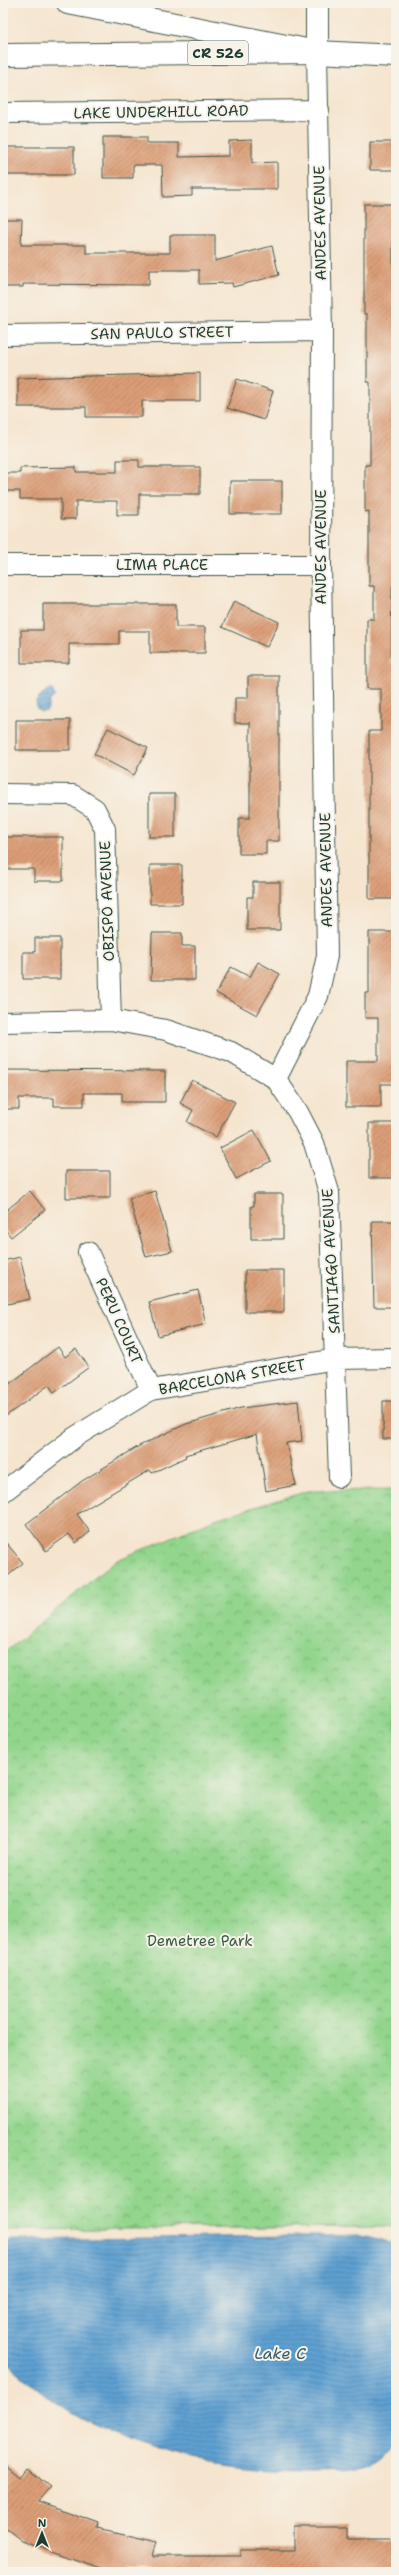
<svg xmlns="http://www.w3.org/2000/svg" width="399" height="2575" viewBox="0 0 399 2575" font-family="'Shantell Sans',sans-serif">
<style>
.park{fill:url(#park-crowns);stroke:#598960}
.water{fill:url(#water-rules);stroke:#3e6e83}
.building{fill:url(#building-hatch)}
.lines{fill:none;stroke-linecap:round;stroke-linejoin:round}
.street-casing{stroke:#3f564b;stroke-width:22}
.secondary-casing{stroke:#3f564b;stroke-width:24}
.primary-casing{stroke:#3f564b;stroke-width:24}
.street{stroke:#fff;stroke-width:20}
.secondary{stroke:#fff;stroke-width:22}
.primary{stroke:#fff;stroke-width:22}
.labels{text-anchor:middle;stroke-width:4;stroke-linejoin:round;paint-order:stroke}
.shield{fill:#f7f3e8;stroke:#60746a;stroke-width:1}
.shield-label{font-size:14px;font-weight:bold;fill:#1f3d34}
.street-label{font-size:15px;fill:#1f3d34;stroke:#f7f3e8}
.park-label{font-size:15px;fill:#365b46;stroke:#f7f3e8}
.water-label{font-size:16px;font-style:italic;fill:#325b63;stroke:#f7f3e8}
</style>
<defs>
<pattern id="park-crowns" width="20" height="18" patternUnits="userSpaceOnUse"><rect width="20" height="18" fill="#93d58d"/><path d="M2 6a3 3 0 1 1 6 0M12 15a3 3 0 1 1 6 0" fill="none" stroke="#77ae74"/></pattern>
<pattern id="water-rules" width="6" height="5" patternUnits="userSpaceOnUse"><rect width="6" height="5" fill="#5ea0d2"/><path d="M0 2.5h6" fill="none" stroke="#4d84ab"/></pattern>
<pattern id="building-hatch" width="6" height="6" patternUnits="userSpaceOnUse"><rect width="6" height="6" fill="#dc9e77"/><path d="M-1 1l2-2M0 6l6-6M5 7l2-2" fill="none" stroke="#b28262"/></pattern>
</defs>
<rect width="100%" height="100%" fill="#f7f3e8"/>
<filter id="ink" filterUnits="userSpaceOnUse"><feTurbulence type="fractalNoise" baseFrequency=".025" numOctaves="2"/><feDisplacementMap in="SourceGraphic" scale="8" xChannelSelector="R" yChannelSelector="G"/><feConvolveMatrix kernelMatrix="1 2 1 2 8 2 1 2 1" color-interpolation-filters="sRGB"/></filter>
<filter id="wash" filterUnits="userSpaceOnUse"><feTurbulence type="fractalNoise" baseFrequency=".012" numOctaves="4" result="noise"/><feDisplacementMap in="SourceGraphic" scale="16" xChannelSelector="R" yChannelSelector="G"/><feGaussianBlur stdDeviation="0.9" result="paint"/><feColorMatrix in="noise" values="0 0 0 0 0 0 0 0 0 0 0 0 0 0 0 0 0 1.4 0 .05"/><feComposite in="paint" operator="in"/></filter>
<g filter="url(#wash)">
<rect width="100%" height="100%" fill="#f5e5cf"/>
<!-- park -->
<path class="park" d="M396 1490V2227L3 2230V1654L115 1561 215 1519 308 1491Z"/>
<!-- water -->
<path class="water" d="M52 689 55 696 50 701 47 711 41 712 37 709 36 701 47 690Z
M362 2235 389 2242 396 2246V2445C372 2469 338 2469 305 2469 230 2469 162 2456 94 2424 59 2408 31 2384 3 2359V2243L11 2240Z"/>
<g id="blocks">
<!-- building -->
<path class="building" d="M103 137H147V143H179V157L229 156V141L252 140V163L277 162V189H192V196L163 197 162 165H133V178H103Z
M370 142H396V170H370Z
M3 147H74V175H3Z
M364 204H393V269H396V586H392L391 663H396V899H369V731H381V689H367V619H374V586H369V511L365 512V465H370V382H367V314H364Z
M3 219H22L21 245H86V253H170V235H215V261L272 246 279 275 233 287 232 283 199 284V270H149V285L23 284V287H3Z
M200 373V401H142V417H86V407H18V378Z
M237 379 273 391 264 420 227 408Z
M117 460H139V467H200V494H139V515H117V501H76V519H61V499H20V491H3V473H20V468L76 467V472H117Z
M230 481H282V514H230Z
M234 601 279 622 267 647 222 627Z
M43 604H176V627H205V653H150V631H119V644H69V663H21V630H43Z
M248 676H279V841H266V854H239V818H250V723H235V698H248Z
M16 720H70V750H16Z
M108 728 148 748 134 775 94 754Z
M149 794H175V837H149Z
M4 837H63V881H34V869H4Z
M150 865H182V904H150Z
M253 882H280V930H247V897H253Z
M369 932H396L395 1084H381V1107H346V1061H378V1018H365V993H369Z
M152 933H182V946H195V980H151Z
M35 938H60V979H23V952H35Z
M258 962 280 974 257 1015 216 993 231 967 250 977Z
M3 1070 165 1071V1102H122V1093H84V1106H54V1098H19V1109H3Z
M192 1080 235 1102 216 1137 187 1122 193 1110 180 1103Z
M369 1123H396V1178H369Z
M254 1130 271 1161 236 1179 220 1148Z
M66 1171H110V1198H66Z
M30 1191 45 1210 11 1237 3 1227V1213Z
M155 1191 172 1251 146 1257 129 1198Z
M254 1194H283V1239H251V1206H254Z
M372 1221H396V1307H374Z
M20 1257 30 1299 3 1305V1261Z
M245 1270H284V1312H245Z
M198 1290 206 1324 158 1336 149 1302Z
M58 1347 65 1357 76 1349 89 1367 54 1393 49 1385 3 1418V1389Z
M298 1401 302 1441 286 1443 296 1485 266 1491 257 1434 185 1455 186 1457 152 1473 150 1470 77 1514 90 1532 76 1543 69 1534 46 1551 26 1524 82 1481 139 1446 186 1424 241 1408Z
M383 1401H396V1439H383Z
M3 1539 23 1563 3 1580Z
M3 2463 21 2478 28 2469 50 2487 38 2501 99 2523 98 2528 157 2542 153 2556H241V2550H294V2527H348V2539H396V2572H99L100 2569 22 2541 3 2526Z"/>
</g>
</g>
<g filter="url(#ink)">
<use href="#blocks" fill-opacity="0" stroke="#3f564b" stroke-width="1"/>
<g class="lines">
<defs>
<path id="street" d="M3 113 319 110
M3 335 322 331
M3 565H321
M3 794 73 795 95 809 105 829 111 1020
M3 1022 111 1020 166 1030 231 1052 276 1079 298 1112 314 1143 329 1192 339 1477
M276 1079 318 996 327 956 321 565 322 331 317 52
M88 1252 151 1390
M3 1492 75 1437 151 1390 336 1359 396 1358"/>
<path id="secondary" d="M68 3 317 52V3"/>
<path id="primary" d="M3 55 317 52 396 56"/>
</defs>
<!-- street casing -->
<use href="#street" class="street-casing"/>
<!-- secondary casing -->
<use href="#secondary" class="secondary-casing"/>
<!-- primary casing -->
<use href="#primary" class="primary-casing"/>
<!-- street -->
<use href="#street" class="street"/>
<!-- secondary -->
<use href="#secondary" class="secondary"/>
<!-- primary -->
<use href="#primary" class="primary"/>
</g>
</g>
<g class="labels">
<!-- shield labels -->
<rect class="shield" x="188" y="41" width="60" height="24" rx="3"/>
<g class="shield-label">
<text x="218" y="58">CR 526</text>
</g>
<!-- street labels -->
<g class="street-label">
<text transform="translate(161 112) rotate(-1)" y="5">LAKE UNDERHILL ROAD</text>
<text transform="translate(320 223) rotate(-91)" y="5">ANDES AVENUE</text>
<text transform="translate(162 333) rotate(-1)" y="5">SAN PAULO STREET</text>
<text transform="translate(321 547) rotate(-90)" y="5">ANDES AVENUE</text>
<text x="162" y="570">LIMA PLACE</text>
<text transform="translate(326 870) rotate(-91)" y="5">ANDES AVENUE</text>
<text transform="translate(107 901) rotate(-92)" y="5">OBISPO AVENUE</text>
<text transform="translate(331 1261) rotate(-93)" y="5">SANTIAGO AVENUE</text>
<text transform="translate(119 1321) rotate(66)" y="5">PERU COURT</text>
<text transform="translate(232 1377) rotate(-10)" y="5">BARCELONA STREET</text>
</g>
<!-- park labels -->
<g class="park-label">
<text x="200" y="1946">Demetree Park</text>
</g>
<!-- water labels -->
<g class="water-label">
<text x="280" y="2359">Lake C</text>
</g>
</g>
<!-- margin -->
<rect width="399" height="2575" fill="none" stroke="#f7f3e8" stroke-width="16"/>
<!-- north arrow -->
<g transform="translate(42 2533)" stroke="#f7f3e8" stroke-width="3" paint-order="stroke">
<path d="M0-3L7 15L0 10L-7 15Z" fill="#1f3d34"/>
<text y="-6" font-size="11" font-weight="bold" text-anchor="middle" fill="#1f3d34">N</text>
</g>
</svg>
